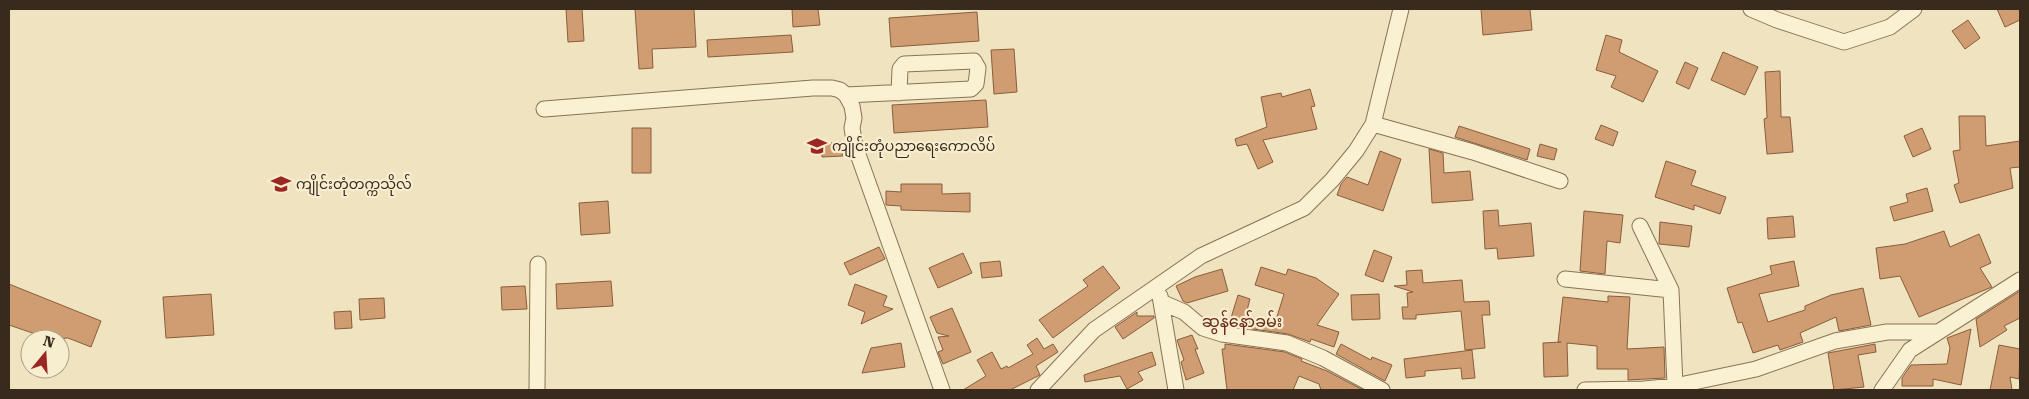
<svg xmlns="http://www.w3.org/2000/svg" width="2029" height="399" viewBox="0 0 2029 399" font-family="'Roboto Serif','Noto Sans Myanmar',serif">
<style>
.building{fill:#d09d73;stroke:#8a5d3b}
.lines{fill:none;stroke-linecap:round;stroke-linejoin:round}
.street-casing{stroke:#897356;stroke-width:17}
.street{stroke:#faf0d2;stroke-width:15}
.labels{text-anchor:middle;stroke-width:4.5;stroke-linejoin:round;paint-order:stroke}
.poi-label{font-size:14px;fill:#382a1c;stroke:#f7edcf;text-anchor:start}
.quarter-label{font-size:16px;fill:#672c19;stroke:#f7edcf}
</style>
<rect width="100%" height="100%" fill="#f0e3bf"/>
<!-- building -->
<path class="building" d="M566 9H582L584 41 568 42Z
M635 9H694L696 47 652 49 653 68 639 69Z
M792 9H818L820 25 793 27Z
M1481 9H1530L1532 30 1483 35Z
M1997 9H2020V20L2005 27Z
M977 12 979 41 891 47 889 18Z
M1968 20 1980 38 1965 49 1952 31Z
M791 35 793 52 708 57 707 40Z
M1606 35 1622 40 1619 52 1658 71 1643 102 1611 87 1616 76 1596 70Z
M1014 49 1017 92 994 94 991 50Z
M1723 52 1758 67 1745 95 1711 80Z
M1685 62 1698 68 1689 89 1676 83Z
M1780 71 1781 117H1790L1793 152 1767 154 1764 119 1767 118 1765 72Z
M1310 89 1315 106 1311 107 1317 129 1263 140 1273 162 1258 169 1247 144 1237 146 1235 139 1267 127 1261 97 1281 93 1282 97Z
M986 100 988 127 894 133 892 105Z
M1959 116H1985L1986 146 2020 141V167L2010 168 2013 188 1960 203 1954 185 1959 183 1953 151 1960 150Z
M1601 125 1618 132 1613 146 1595 139Z
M1459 126 1530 149 1527 160 1455 137Z
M632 128H651V173H632Z
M1922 128 1931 149 1913 157 1904 136Z
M841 142 843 156 822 157 821 144Z
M1540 144 1557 149 1554 160 1537 156Z
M1429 149 1443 153 1444 173 1470 171 1473 200 1432 203Z
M1380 151 1401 159 1383 211 1337 195 1341 184 1347 177 1368 185Z
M1666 161 1696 171 1691 185 1726 197 1720 214 1694 205V210L1655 197Z
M901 184H942V194L970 193V212L901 210V206L886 205V191L901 192Z
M1927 188 1933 211 1894 221 1890 207 1908 202 1906 194Z
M608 201 610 233 581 235 579 203Z
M1498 210 1499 226 1531 223 1534 256 1498 259 1497 248 1485 249 1483 211Z
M1584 211 1623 215 1620 243 1607 241 1605 274 1580 271Z
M1793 216 1795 237 1768 239 1767 218Z
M1660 222 1692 226 1689 247 1659 244Z
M1944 231 1950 247 1979 234 1991 263 1980 268 1992 287 1919 317 1900 276 1880 279 1876 248 1905 244Z
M879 247 885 259 850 275 844 263Z
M1374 250 1392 257 1383 282 1365 275Z
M963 253 972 273 938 288 929 268Z
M1000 261 1002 276 982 278 980 263Z
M1794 261 1799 286 1759 294 1768 322 1805 310V306L1831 295 1863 288 1871 325 1839 331 1836 317 1800 333 1803 342 1780 350 1778 345 1753 353 1742 322 1738 323 1727 288 1772 274 1770 266Z
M1103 266 1120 288 1053 338 1039 320 1088 286 1083 280Z
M1261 267 1286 275 1288 269 1316 278 1339 294 1317 325 1339 332 1334 347 1311 339 1310 342 1288 334 1225 325V318H1231L1238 295 1250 299 1244 322 1276 320 1284 294 1255 285Z
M1222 269 1228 291 1187 303 1183 301 1176 286 1195 277Z
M1422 270 1423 283 1462 280 1464 302 1489 301 1490 315H1482L1485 348 1465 350 1461 311 1416 315V319H1403L1402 307H1408L1407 293 1413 292 1394 286 1407 285 1406 271Z
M611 281 613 306 557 309 556 284Z
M9 284 101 321 91 347 68 338 50 339 9 325Z
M855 284 887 296 883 306 893 309 861 324 865 312 848 305Z
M525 286 527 309 502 310 501 287Z
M2020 291V318L2004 326 2007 330 1980 347 1976 319Z
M211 294 214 335 166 338 163 297Z
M1379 294 1380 319 1352 320 1351 295Z
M1608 296 1630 297 1627 349 1664 347 1665 378 1628 380V369H1597V346L1567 343 1568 376 1544 377 1543 343 1561 342H1558L1563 297 1608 302Z
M384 298 385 318 360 320 359 299Z
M952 308 971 352 943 364 938 352 943 350 938 337 949 336 937 333 930 317Z
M351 311 352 328 335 329 334 312Z
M1137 312V316H1154V318L1123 339 1115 327Z
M1971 329 1961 385 1933 379V386H1902V378L1911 365 1947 364 1950 348 1947 338Z
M1192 335 1198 349H1195L1204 373 1186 380 1181 362 1184 360 1177 340Z
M1037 338 1044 349 1053 344 1058 352 1036 366 1040 375 1010 390H963L986 376 977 360 992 352 1001 369 1007 366 1008 368 1033 354 1027 345Z
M901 343 905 367 862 373 871 348Z
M1225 344 1285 352 1302 359 1301 361 1327 371 1363 390H1321L1319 384 1299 376 1293 390H1227L1222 349H1225Z
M1341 344 1371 360 1372 357 1392 365 1385 381 1336 354Z
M1875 344 1876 352 1858 355 1864 387 1834 390 1828 353Z
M1999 345 2020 349 2019 379 2010 377 2012 390H1990Z
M1472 350 1475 378 1462 379 1461 368 1425 371V376L1406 378 1404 359Z
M1152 352 1156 365 1138 372 1143 380 1127 389 1120 376 1085 382 1084 375Z"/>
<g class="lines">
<defs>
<path id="street" d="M1751 9 1777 20 1844 42 1890 27 1914 9
M846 95 971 89 976 84 978 68 974 61 904 64 900 69 899 93
M544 109 813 88H832L840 90 846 95 852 106 854 118 852 128 855 146 942 390
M1373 124 1473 152 1560 181
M1640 226 1671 290 1675 386
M1565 279 1671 290
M1160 296 1176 390
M1161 302 1184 312 1203 328 1222 334 1287 343 1323 358 1382 390
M537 390 538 264
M1038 390 1094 330 1201 256 1304 208 1332 180 1356 151 1373 124 1401 9
M1585 390 1644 389 1675 386 1756 369 1835 341 1887 332H1938
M1882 390 1910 350 2020 280"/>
</defs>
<!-- street casing -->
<use href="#street" class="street-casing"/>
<!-- street -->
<use href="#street" class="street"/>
</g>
<!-- icons -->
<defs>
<symbol id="university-bare" viewBox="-9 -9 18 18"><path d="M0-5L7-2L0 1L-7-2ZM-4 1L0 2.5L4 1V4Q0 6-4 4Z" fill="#9b2723" stroke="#f7edcf" stroke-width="2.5" paint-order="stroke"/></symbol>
</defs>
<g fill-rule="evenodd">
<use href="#university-bare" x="803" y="132" width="28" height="28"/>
<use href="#university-bare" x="267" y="170" width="28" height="28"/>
</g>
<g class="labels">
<!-- poi labels -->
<g class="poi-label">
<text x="832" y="151">ကျိုင်းတုံပညာရေးကောလိပ်</text>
<text x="296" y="189">ကျိုင်းတုံတက္ကသိုလ်</text>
</g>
<!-- quarter labels -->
<g class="quarter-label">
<text x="1242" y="327">ဆွန်နော်ခမ်း</text>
</g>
</g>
<!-- border -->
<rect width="2029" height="399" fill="none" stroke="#382a1c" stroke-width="20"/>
<!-- north arrow -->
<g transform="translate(45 354) rotate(18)"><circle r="24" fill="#f7edcf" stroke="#ab9f87"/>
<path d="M0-4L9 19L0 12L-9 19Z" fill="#9b2723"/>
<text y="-8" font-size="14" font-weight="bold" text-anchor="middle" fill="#382a1c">N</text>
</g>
</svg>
